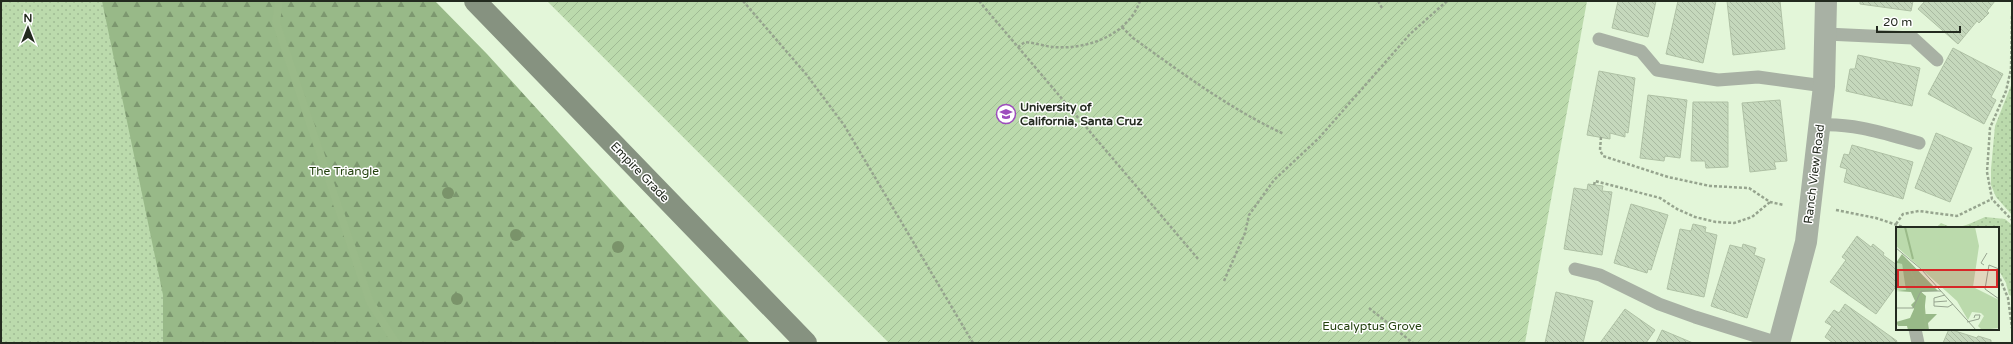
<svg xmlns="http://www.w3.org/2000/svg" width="2013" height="344" viewBox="0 0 2013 344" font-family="'Varela Round',sans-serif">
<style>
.grass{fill:url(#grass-dots)}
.forest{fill:url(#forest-firs)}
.garden{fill:url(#garden-furrows)}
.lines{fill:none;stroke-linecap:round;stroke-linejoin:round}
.stream{stroke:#9aba89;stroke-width:8}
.building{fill:url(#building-back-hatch);stroke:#afc1a5}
.path{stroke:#96a48e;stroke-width:2.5;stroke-dasharray:3 2;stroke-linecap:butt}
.service{stroke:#a8b1a4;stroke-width:13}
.minor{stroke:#a8b1a4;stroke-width:22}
.secondary{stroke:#869280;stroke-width:22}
.tree{fill:#7a936a}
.labels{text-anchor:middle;stroke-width:3;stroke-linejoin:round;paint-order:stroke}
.poi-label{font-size:12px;font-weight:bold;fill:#232a1f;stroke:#fff;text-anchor:start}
.park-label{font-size:12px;fill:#24420f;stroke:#fff}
.street-label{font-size:12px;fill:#232a1f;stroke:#fff}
.inset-river{fill:none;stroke:#9aba89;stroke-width:2}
.inset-road{fill:none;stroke:#96a48f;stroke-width:1}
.view{fill:#d62828;fill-opacity:0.15;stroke:#d62828;stroke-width:2}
.inset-edge{fill:none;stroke:#232a1f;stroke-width:2}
</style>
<defs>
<pattern id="grass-dots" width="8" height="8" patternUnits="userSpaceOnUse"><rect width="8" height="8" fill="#bbdaac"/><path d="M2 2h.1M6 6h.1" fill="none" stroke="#a0bb94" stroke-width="1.8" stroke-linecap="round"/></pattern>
<pattern id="forest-firs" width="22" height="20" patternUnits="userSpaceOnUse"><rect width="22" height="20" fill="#98b988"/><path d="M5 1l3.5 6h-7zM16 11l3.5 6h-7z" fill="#7c976f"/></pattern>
<pattern id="garden-furrows" width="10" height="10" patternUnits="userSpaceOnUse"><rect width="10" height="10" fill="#bbdaac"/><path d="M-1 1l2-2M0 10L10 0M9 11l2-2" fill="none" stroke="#a0bb94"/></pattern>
<pattern id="building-back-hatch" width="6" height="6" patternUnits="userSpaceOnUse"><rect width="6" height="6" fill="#c5d8bc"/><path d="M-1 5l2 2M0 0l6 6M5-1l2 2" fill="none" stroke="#a9baa1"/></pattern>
</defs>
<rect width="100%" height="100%" fill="#e3f6d9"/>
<!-- grass -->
<path class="grass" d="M1 1H103L180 343H1Z
M2012 83V215L1996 197 1991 185V169L1995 126Z
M1985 217 2005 219 2012 225V296L2009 295 2006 283 1998 269V228H1936L1941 223C1944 224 1947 226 1950 227 1961 229 1976 221 1985 217Z"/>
<!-- forest -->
<path class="forest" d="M102 1H435L487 54 750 343H163V295Z"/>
<!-- garden -->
<path class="garden" d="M547 1H1587L1525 343H889Z"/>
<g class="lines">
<!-- stream -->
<path class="stream" d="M279 1 276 22 370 302 396 343"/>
</g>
<!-- building -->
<path class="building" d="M1618 1H1656L1648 37 1612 28Z
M1678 1H1716L1703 63 1666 54Z
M1727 1H1780L1785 49 1733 55Z
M1860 1H1913L1911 11 1860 4Z
M1925 1H1995L1987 11 1989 13 1979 23 1977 21 1958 44 1918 9Z
M1953 48 2003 74 1991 97 1996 100 1984 124 1928 94Z
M1858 55 1920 68 1912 106 1846 91 1850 69H1855Z
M1599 71 1635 78 1628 133 1625 132V137L1610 133V139L1587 135Z
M1648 95 1687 100 1680 158 1665 156 1664 161 1640 158Z
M1780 100 1787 161 1774 162 1776 169 1750 172 1742 103Z
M1693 102H1728V167L1706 168 1705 161H1691Z
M1936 133 1972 148 1950 202 1915 188Z
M1852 145 1913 162 1903 199 1844 182 1847 169 1840 167 1844 154 1849 155Z
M1588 184 1603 186 1602 191 1612 192 1602 255 1564 249 1574 188 1587 190Z
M1631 204 1668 215 1651 270 1648 269 1647 273 1614 263Z
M1693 224 1706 227 1705 232 1717 235 1704 297 1667 289 1680 229 1691 231Z
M1857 236 1871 247 1873 244 1884 253 1883 255 1897 265V285L1876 314 1830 282 1846 260 1842 257Z
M1743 244 1756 248 1754 255 1765 259 1747 318 1711 306 1730 245 1742 248Z
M1556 292 1593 301 1583 343H1545Z
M1845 304 1897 341 1896 343H1833L1825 337 1832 326 1825 322 1834 310 1839 313Z
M1625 309 1655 330 1646 343H1600Z
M1949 329 1977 338 1978 336 1991 340V343H1943Z
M1662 330 1693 343H1656Z"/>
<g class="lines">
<!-- path -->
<path class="path" d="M743 1 806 74 844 125 973 343
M979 1 1018 47 1025 42C1035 43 1044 46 1053 47 1087 50 1128 35 1140 1
M1378 1 1382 8
M2012 16 2011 69 2006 91 1990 128 1987 172 1992 199 2012 220
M1122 27 1133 38C1182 73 1230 109 1284 134
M1018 47 1199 260
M1601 137 1600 150 1603 156 1668 177 1710 186 1749 188 1770 202 1784 205
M1594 185 1595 181 1660 198 1677 209 1695 217 1716 222 1734 223 1752 217 1770 202
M1836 210 1876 218 1906 228
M1896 224 1903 214 1919 211 1957 216 1992 199
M1998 274 2008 298 2012 328
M1224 281 1245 233 1249 215 1274 180 1319 138 1410 34 1447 1
M1369 308 1413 343"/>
<!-- service -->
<path class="service" d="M1826 34 1913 38 1937 60
M1599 39 1641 51 1657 70 1718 80 1758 77 1824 86
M1820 125C1854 123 1886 134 1919 143
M1575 269 1600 275 1659 304 1695 317 1778 343
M1915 329 1918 343"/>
<!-- minor -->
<path class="minor" d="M1779 343 1806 242 1824 86 1826 1"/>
<!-- secondary -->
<path class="secondary" d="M475 1 806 343"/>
</g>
<!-- trees -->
<g class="tree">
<circle cx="448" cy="193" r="6"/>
<circle cx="516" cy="235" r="6"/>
<circle cx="618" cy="247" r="6"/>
<circle cx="457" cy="299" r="6"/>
</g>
<!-- icons -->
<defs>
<symbol id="university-ring" viewBox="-11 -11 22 22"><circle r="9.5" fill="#fff" stroke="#9d4dbd" stroke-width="1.5"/><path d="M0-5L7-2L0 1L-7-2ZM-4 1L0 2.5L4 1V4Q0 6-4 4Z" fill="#9d4dbd"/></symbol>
</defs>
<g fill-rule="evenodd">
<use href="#university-ring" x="995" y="103" width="22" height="22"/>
</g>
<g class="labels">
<!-- poi labels -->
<g class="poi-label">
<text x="1020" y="111">University of<tspan x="1020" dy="14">California, Santa Cruz</tspan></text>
</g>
<!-- park labels -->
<g class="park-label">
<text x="344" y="175">The Triangle</text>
<text x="1372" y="330">Eucalyptus Grove</text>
</g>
<!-- street labels -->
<g class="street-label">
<text transform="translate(640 172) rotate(46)" y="4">Empire Grade</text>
<text transform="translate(1814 174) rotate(-83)" y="4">Ranch View Road</text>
</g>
</g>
<!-- overview -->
<g transform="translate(1896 227)">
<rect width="103" height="103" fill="#e3f6d9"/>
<path d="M0 36 6 37 11 62 9 64 0 63Z" fill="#bbdaac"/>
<path d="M6 27 42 64 25 65 30 69 28 87H41L32 96 33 103H12L11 99H2L0 95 14 91 18 82 15 78 19 74 15 65 0 64 10 63 6 37 0 36Z" fill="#98b988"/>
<path d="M0 0H79L83 19 77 60 103 73V101L86 103 82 99 88 89 85 86 76 85 72 93 61 74 0 19Z" fill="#bbdaac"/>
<path class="inset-river" d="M9 0 17 32M16 38 15 44 20 58 27 69 30 103"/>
<path class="inset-road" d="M0 21 25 42 80 103M88 38 85 36 91 26M103 42 93 38 89 62 103 72M49 68 38 71V79L52 80 57 77M38 75 51 74M0 81H17L25 64H45M71 95 83 92 84 88H79L78 91"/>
<path class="view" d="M2 43H101V60H2Z"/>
<rect width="103" height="103" class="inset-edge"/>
</g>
<!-- border -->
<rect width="2013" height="344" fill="none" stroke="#232a1f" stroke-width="4"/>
<!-- north arrow -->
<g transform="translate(28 28)" stroke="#ffffff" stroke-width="3" paint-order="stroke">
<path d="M0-3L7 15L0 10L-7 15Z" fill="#232a1f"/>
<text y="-6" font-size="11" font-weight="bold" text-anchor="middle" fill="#232a1f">N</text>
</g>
<!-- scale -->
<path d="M1877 26v6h83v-6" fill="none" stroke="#232a1f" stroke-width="2"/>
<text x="1883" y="26" font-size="12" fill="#232a1f" stroke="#ffffff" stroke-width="3" paint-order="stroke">20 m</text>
</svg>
